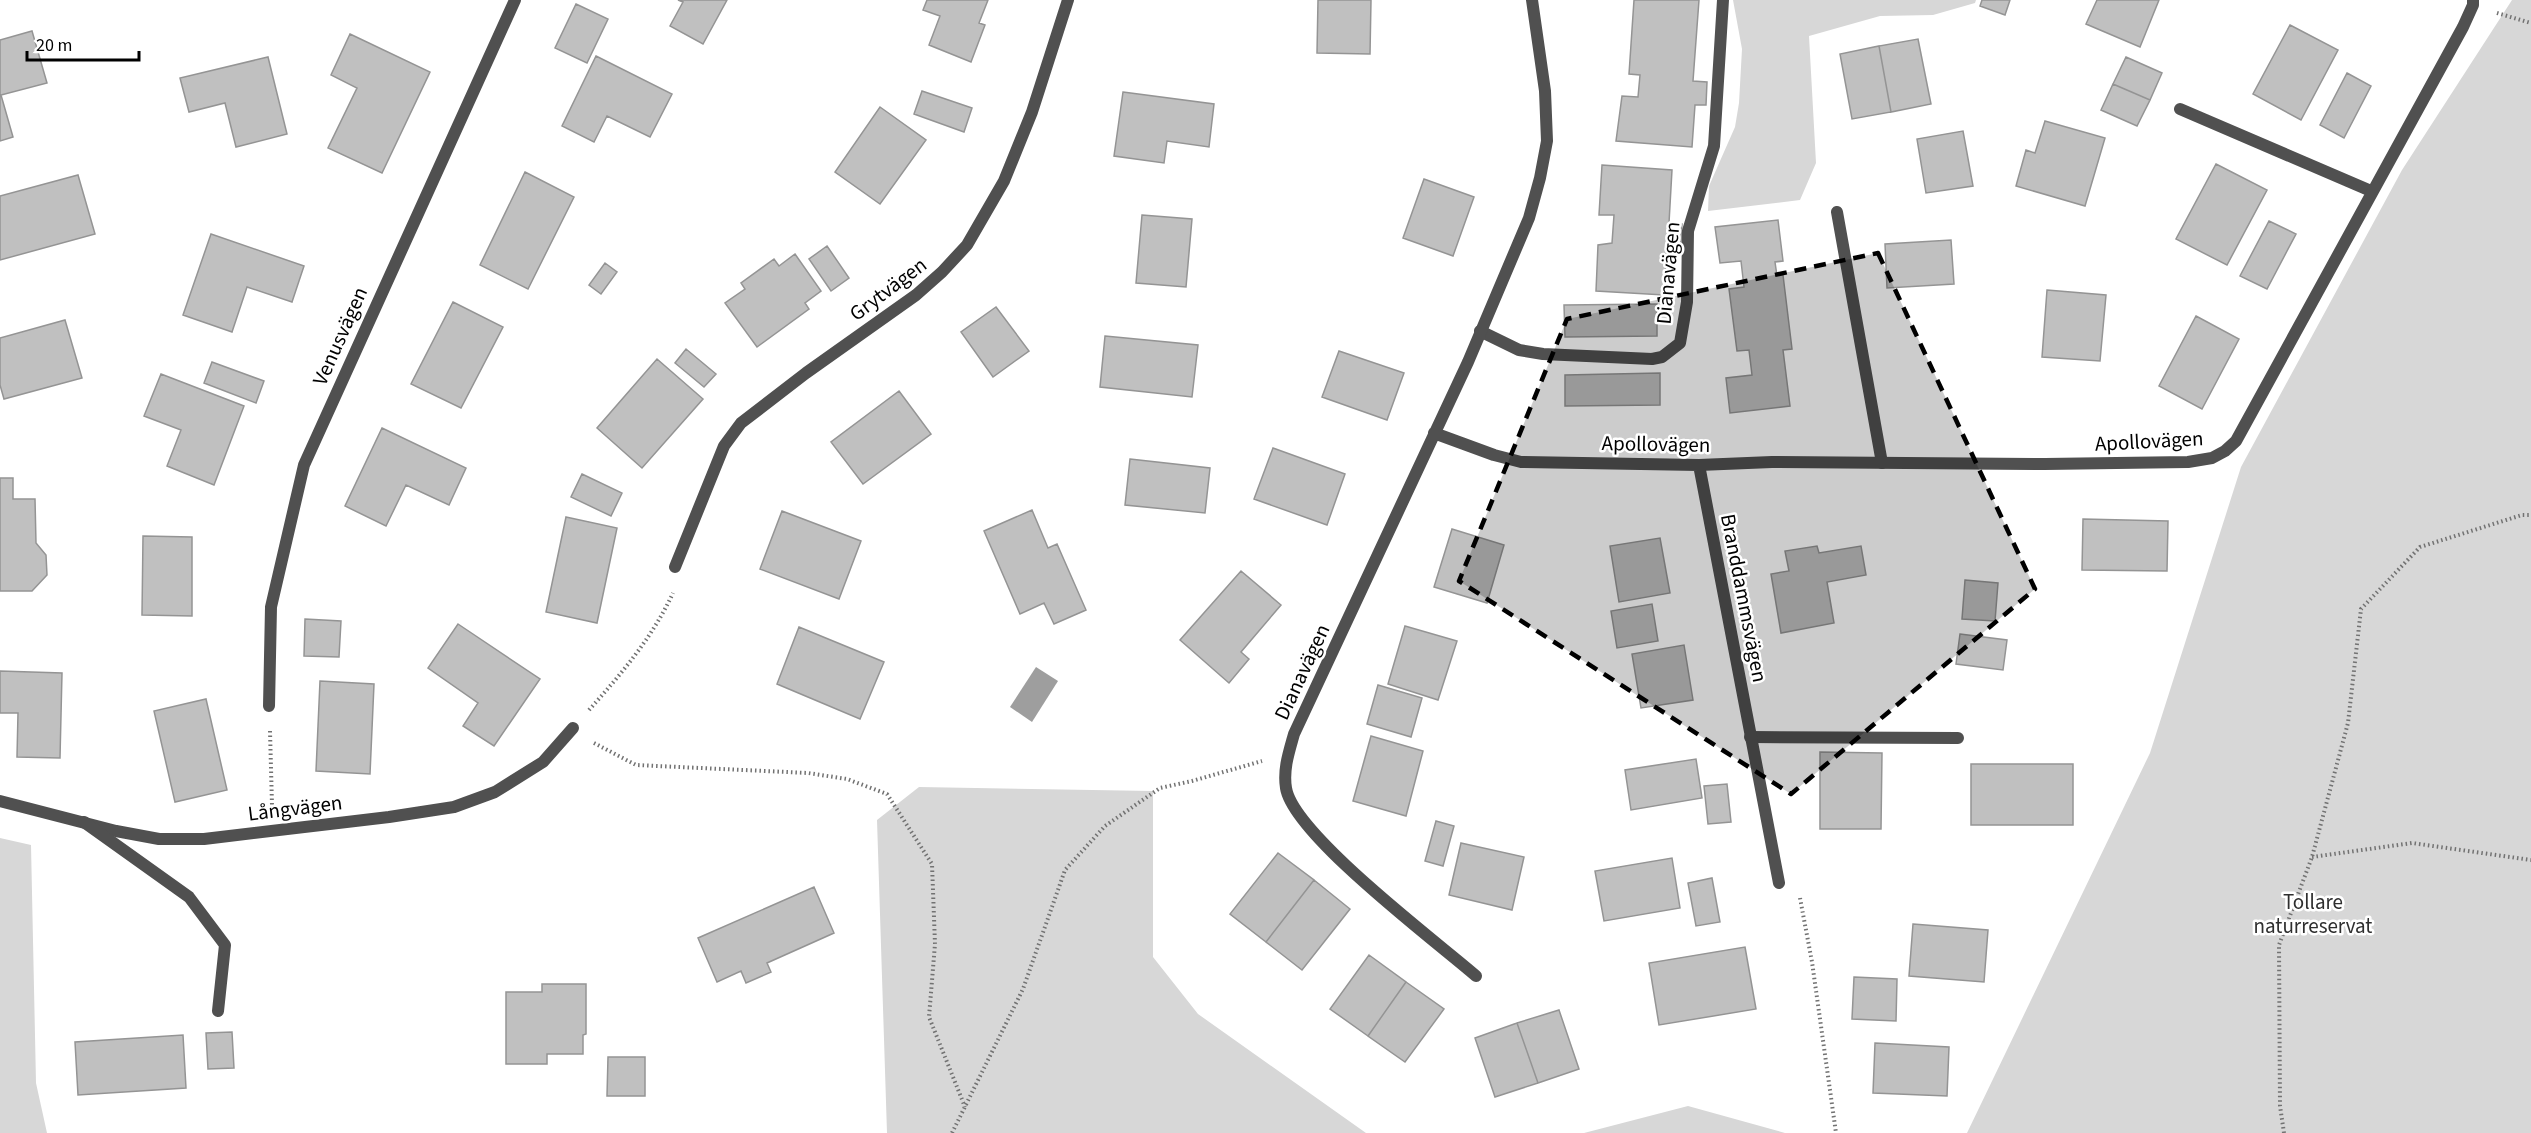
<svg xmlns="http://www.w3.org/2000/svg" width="2531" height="1133" viewBox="0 0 2531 1133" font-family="'Source Sans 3',sans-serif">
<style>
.green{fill:#d7d7d7}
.water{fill:#9e9e9e}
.building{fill:#c0c0c0;stroke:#949494;stroke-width:1.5}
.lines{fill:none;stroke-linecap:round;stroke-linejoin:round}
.path{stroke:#727272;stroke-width:4;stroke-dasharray:1.5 3;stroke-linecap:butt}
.lane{stroke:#505050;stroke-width:12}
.street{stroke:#505050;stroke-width:12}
.marked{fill:#000;fill-opacity:0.2;stroke:#000;stroke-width:4.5;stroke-dasharray:12 8;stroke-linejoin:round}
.labels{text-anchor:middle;stroke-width:5;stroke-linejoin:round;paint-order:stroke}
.street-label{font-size:21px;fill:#000;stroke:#fff}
.park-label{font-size:21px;fill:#2e2e2e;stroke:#fff}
</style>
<rect width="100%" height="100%" fill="#fff"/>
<!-- green -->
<path class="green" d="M1733 0H1976L1975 3 1933 15 1880 16 1809 36 1816 163 1800 200 1708 211 1709 186 1735 127 1739 103 1742 49Z
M2512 0H2531V1133H1967L2150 753 2241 467 2402 170Z
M919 787 1153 791V957L1198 1014 1366 1133H887L877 820Z
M0 838 31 845 36 1083 47 1133H0Z
M1688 1106 1785 1133H1584Z"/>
<!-- water -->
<path class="water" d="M1036 667 1058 681 1032 722 1010 707Z"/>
<!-- building -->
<path class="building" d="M678 0H727L703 44 670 26 683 2Z
M927 0H988L979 23 985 25 971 62 929 45 940 16 923 10Z
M1318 0H1371L1370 54 1317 53Z
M1634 0H1699L1693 81 1707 82 1706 105H1695L1692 147 1616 141 1622 96 1638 97 1640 75 1629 74Z
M1982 0H2010L2005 15 1980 6Z
M2097 0H2159L2140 47 2086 24Z
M576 4 608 19 587 63 555 48Z
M2290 25 2338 50 2301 120 2253 94Z
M32 31 47 83 1 95 13 137 0 141V40Z
M350 34 430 72 382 173 328 148 357 88 331 75Z
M1918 39 1931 104 1891 112 1879 46Z
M1879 46 1891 112 1852 119 1840 54Z
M596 56 672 94 650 137 607 116 594 142 562 126Z
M268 57 287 134 236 147 225 103 189 112 180 78Z
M2126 57 2162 73 2150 100 2113 84Z
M2347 73 2371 86 2344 138 2320 125Z
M2113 84 2150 100 2137 126 2101 110Z
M922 91 972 108 964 132 914 114Z
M1123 92 1214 104 1209 147 1167 141 1164 163 1114 156Z
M880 107 926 140 880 204 835 172Z
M2045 121 2105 138 2085 206 2016 186 2026 150 2035 153Z
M1963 131 1973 186 1926 193 1917 139Z
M2216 164 2267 190 2227 265 2176 239Z
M1602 165 1672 170 1669 223 1682 224 1681 246 1667 245 1664 295 1596 291 1598 245 1612 243 1614 215H1599Z
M525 172 574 197 528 289 480 265Z
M78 175 95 234 0 260V196Z
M1424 179 1474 197 1453 256 1403 238Z
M1142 215 1192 219 1186 287 1136 283Z
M1778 220 1783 261 1775 262 1777 276 1783 275 1792 349 1783 350 1790 406 1730 413 1726 378 1752 375 1749 350 1737 351 1729 289 1744 287 1741 261 1720 263 1715 227Z
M2269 221 2296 234 2267 289 2240 276Z
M211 234 304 266 292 302 247 287 232 332 183 315Z
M1951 240 1954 284 1887 288 1885 244Z
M827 246 849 278 831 291 809 259Z
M795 254 821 291 805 303 809 309 757 347 725 303 745 289 741 283 774 259 779 266Z
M605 263 617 272 601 294 589 285Z
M2047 290 2106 295 2100 361 2042 357Z
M453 302 503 327 461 408 411 384Z
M1657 304V336L1565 337 1564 305Z
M996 307 1029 351 993 377 961 332Z
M2196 316 2239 339 2202 409 2159 386Z
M65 320 82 378 4 399 0 385V338Z
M1105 336 1198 345 1192 397 1100 387Z
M686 349 716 374 704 387 675 363Z
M1339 351 1404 373 1387 420 1322 397Z
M657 359 703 399 642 468 597 428Z
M212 362 264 381 256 403 204 383Z
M1660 373V405L1565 406V375Z
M161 374 244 406 214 485 167 466 181 430 144 416Z
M899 391 931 434 863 484 831 442Z
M382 428 466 468 449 505 406 485 386 526 345 506Z
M1273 448 1345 474 1327 525 1254 499Z
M1130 459 1210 468 1205 513 1125 505Z
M582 474 622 493 611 516 571 497Z
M0 478H13V499H35L36 543 46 555 47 575 32 591H0Z
M1032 510 1048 548 1057 544 1086 610 1054 624 1044 603 1020 614 984 531Z
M782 511 861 541 839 599 760 569Z
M566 517 617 528 597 623 546 612Z
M2083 519 2168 521 2167 571 2082 570Z
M1452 529 1504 545 1487 603 1434 587Z
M143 536 192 537V616L142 615Z
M1660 538 1670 593 1619 602 1610 546Z
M1817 546 1819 553 1861 546 1866 575 1827 582 1834 623 1781 633 1771 574 1789 571 1785 551Z
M1241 571 1281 605 1241 652 1249 659 1229 683 1180 640Z
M1965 580 1998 583 1995 621 1962 619Z
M1652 604 1658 641 1617 648 1611 611Z
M305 619 341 621 339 657 304 656Z
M458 624 540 679 494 746 463 726 478 703 428 668Z
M1405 626 1457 641 1438 700 1388 684Z
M799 627 884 662 860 719 777 684Z
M1960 634 2007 640 2003 670 1956 664Z
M1684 645 1693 700 1641 708 1632 654Z
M0 671 62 673 60 758 17 757 18 713H0Z
M320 681 374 684 370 774 316 771Z
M1378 685 1422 698 1411 737 1367 724Z
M206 699 227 790 175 802 154 711Z
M1371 736 1423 751 1406 816 1353 801Z
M1820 752 1882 753 1881 829H1820Z
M1696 759 1702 798 1631 810 1625 770Z
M1971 764H2073V825H1971Z
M1727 784 1731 822 1708 824 1704 786Z
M1436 821 1454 826 1443 866 1425 861Z
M1461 843 1524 857 1512 910 1449 895Z
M1278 853 1314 880 1266 942 1230 914Z
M1672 858 1680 908 1604 921 1595 871Z
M1712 878 1720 922 1696 926 1688 883Z
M1314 880 1350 909 1302 970 1266 942Z
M814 887 834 933 767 963 771 972 746 983 741 971 717 982 698 938Z
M1913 924 1988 930 1984 982 1909 976Z
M1745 947 1756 1009 1659 1025 1649 963Z
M1369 955 1406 982 1368 1036 1330 1009Z
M1854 977 1897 979 1896 1021 1852 1019Z
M1406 982 1444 1009 1405 1062 1368 1036Z
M542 984H586V1034L583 1035V1054H547V1064H506V992H542Z
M1559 1010 1579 1069 1538 1083 1517 1023Z
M1517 1023 1538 1083 1495 1097 1475 1038Z
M232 1032 234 1068 208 1069 206 1033Z
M183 1035 186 1088 78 1095 75 1042Z
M1875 1043 1949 1047 1947 1096 1873 1093Z
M608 1057H645V1096H607Z"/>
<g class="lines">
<!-- path -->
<path class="path" d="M2497 13 2531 23
M589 710C622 673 652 638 673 593
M270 731 272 805
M594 743 636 765 808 773 847 779 887 794 932 864 935 944 929 1017 965 1107
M2312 857 2412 843 2531 860
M1800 898 1812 962 1836 1133
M952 1133 1023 989 1065 870 1105 826 1160 788 1192 781 1262 761
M2284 1133 2280 1106 2279 945 2312 857 2348 723 2361 609 2420 547 2522 515H2531"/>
<!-- lane -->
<path class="lane" d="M2180 109 2371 191
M1837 212 1882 463
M1480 331 1519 350 1543 354 1652 359 1662 357 1680 343 1687 302 1688 231 1714 146 1723 0
M1750 737 1958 738
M0 801 116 831 159 839H204L389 817 454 807 495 792 543 762 573 728"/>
<!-- street -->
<path class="street" d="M1434 433 1494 455 1521 462 1699 465 1772 462 2045 464 2188 462 2212 458 2225 451 2236 441 2463 27 2473 5V0
M1699 465 1779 883
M675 567 724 446 741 423 806 373 916 295 942 272 967 245 1004 181 1032 112 1068 0
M269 706 271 607 304 465 515 0
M84 822 189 897 225 945 218 1011
M1476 976C1437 942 1293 834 1286 788 1283 769 1289 752 1294 734L1468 362 1529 218 1540 178 1547 141 1545 91 1532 0"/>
</g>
<!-- marked area -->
<path class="marked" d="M1878 253 2035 589 1791 794 1459 581 1567 319Z"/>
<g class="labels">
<!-- street labels -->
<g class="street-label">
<text transform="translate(1668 273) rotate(-85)" y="7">Dianavägen</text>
<text transform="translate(888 289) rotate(-37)" y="7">Grytvägen</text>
<text transform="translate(340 336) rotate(-66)" y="7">Venusvägen</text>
<text transform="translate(2149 441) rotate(-3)" y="7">Apollovägen</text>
<text transform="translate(1656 444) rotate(1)" y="7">Apollovägen</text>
<text transform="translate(1744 598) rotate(79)" y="7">Branddammsvägen</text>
<text transform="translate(1302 672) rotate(-65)" y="7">Dianavägen</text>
<text transform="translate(295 808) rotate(-7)" y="7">Långvägen</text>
</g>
<!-- park labels -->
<g class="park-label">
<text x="2313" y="909">Tollare<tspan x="2313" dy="24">naturreservat</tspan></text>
</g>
</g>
<!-- scale -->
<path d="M27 51v9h112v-9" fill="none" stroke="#000000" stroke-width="3"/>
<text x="36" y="51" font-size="18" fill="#000000" stroke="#ffffff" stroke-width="4.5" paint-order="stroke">20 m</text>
</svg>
